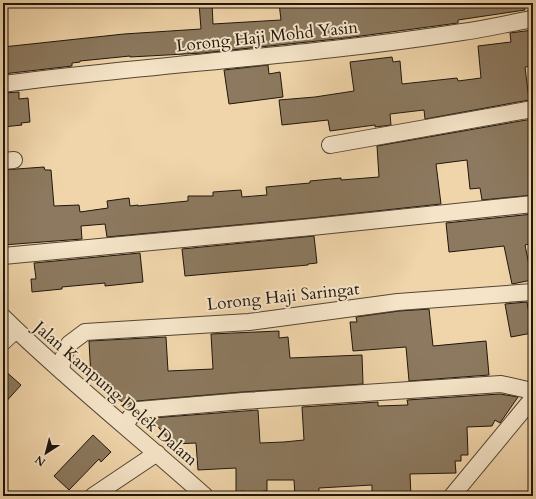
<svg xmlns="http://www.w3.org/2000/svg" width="536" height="499" viewBox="0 0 536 499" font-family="Cardo,serif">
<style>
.building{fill:#8c795f;stroke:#20160d}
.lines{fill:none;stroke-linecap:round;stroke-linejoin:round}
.minor-casing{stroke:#544634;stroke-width:18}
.path{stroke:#20160d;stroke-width:2.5;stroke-dasharray:1 2;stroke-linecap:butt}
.minor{stroke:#f5e4c8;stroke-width:16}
.labels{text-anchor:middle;stroke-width:4;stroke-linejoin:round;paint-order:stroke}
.street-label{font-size:17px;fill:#20160d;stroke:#f5e4c8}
</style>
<rect width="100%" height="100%" fill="#f0d5aa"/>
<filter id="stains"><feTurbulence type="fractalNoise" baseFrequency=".005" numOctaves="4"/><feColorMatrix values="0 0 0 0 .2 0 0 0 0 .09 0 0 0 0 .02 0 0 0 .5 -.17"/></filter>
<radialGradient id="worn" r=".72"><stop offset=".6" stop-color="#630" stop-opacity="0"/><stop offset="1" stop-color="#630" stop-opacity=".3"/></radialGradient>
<!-- building -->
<path class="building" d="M199 3H212L213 24 281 20 279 3H524L525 10 458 20V23L346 38 203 53 130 57V56L80 61V62L72 63V66L3 74V47L124 34 201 29Z
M533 30V66L525 67 529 100 425 119 424 110 390 114 391 125 375 127V125L330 131 328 120 282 125 279 100 315 97 354 91 350 62 392 57 393 62 400 61 402 84 457 78 458 81 481 78 478 46 511 42 510 33Z
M268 65 269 74 280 72 283 97 229 104 224 70Z
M19 92V99L28 98 30 122 21 123 22 125 3 127V93Z
M532 119 533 195 482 200 480 188 470 189 467 160 436 164 441 204 311 218 107 237 105 224 81 226 82 239 3 245V170L44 167 45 170H51L54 206 79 205 80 212 108 208 107 201 129 198 130 206 138 205V206L188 201V196H213V192L241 190 242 197 267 195 266 187 310 183V181L341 178V180L379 177 377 146Z
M533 214V243L525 245 532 280 512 284 504 246 449 252 446 223Z
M314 236 317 263 308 264V265L185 276 182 249Z
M140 253 143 282 105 286V283L62 287V289L32 292 31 279H36L34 263Z
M527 302 532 333 511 337 505 304Z
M429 309 433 346 486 341 489 375 409 381 406 347 353 351 350 322H357L356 317 399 311Z
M279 331V338L288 337 290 358 362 355 363 384 242 392 137 401 126 405 91 378 89 341 166 337 168 371 213 369 211 334Z
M3 369 21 385 3 405Z
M500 394 518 397 500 423 495 420 492 426 467 427 468 455H461V461H455L456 473 410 474 411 496H372V485L319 488V496H295L294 480H267V491H263V495L245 496 244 491 236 492V468L198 470 196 443 172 444 151 418 258 410 260 443 284 442 304 440 302 407 378 402V406L408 405 407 400Z
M93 435 111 452 101 462 99 459 69 490 54 476Z"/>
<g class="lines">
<defs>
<path id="minor" d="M3 84C155 64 310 56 462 32 486 29 509 23 533 19
M330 145 533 109
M3 161 14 160
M3 256 312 227 533 204
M3 317C67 380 138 436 205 496
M3 342 16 330
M61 371 63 358 69 344 85 332 249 322 398 302 533 292
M125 426 131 416 138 410 243 401 501 384 528 390 533 394
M93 496 157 453
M452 496 533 398"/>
</defs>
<!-- minor casing -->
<use href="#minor" class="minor-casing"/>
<!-- path -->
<path class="path" d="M3 5 19 3"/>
<!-- minor -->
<use href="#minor" class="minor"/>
</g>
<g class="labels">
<!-- street labels -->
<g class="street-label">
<text transform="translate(267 36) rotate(-6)" y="6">Lorong Haji Mohd Yasin</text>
<text transform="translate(283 296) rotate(-6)" y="6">Lorong Haji Saringat</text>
<text transform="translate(116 393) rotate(41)" y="6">Jalan Kampung Delek Dalam</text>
</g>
</g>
<!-- margin -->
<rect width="536" height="499" fill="none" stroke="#f0d5aa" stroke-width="16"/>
<rect x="4" y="4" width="528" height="491" fill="none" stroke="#20160d" stroke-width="2"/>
<rect x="8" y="8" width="520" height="483" fill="none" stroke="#20160d"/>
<!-- north arrow -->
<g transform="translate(46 453) rotate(216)" stroke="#f5e4c8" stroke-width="3" paint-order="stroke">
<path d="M0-3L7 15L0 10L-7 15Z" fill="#20160d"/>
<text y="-6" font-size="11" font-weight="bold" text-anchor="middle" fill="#20160d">N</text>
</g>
<rect width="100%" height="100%" filter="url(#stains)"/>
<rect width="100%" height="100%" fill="url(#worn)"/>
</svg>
